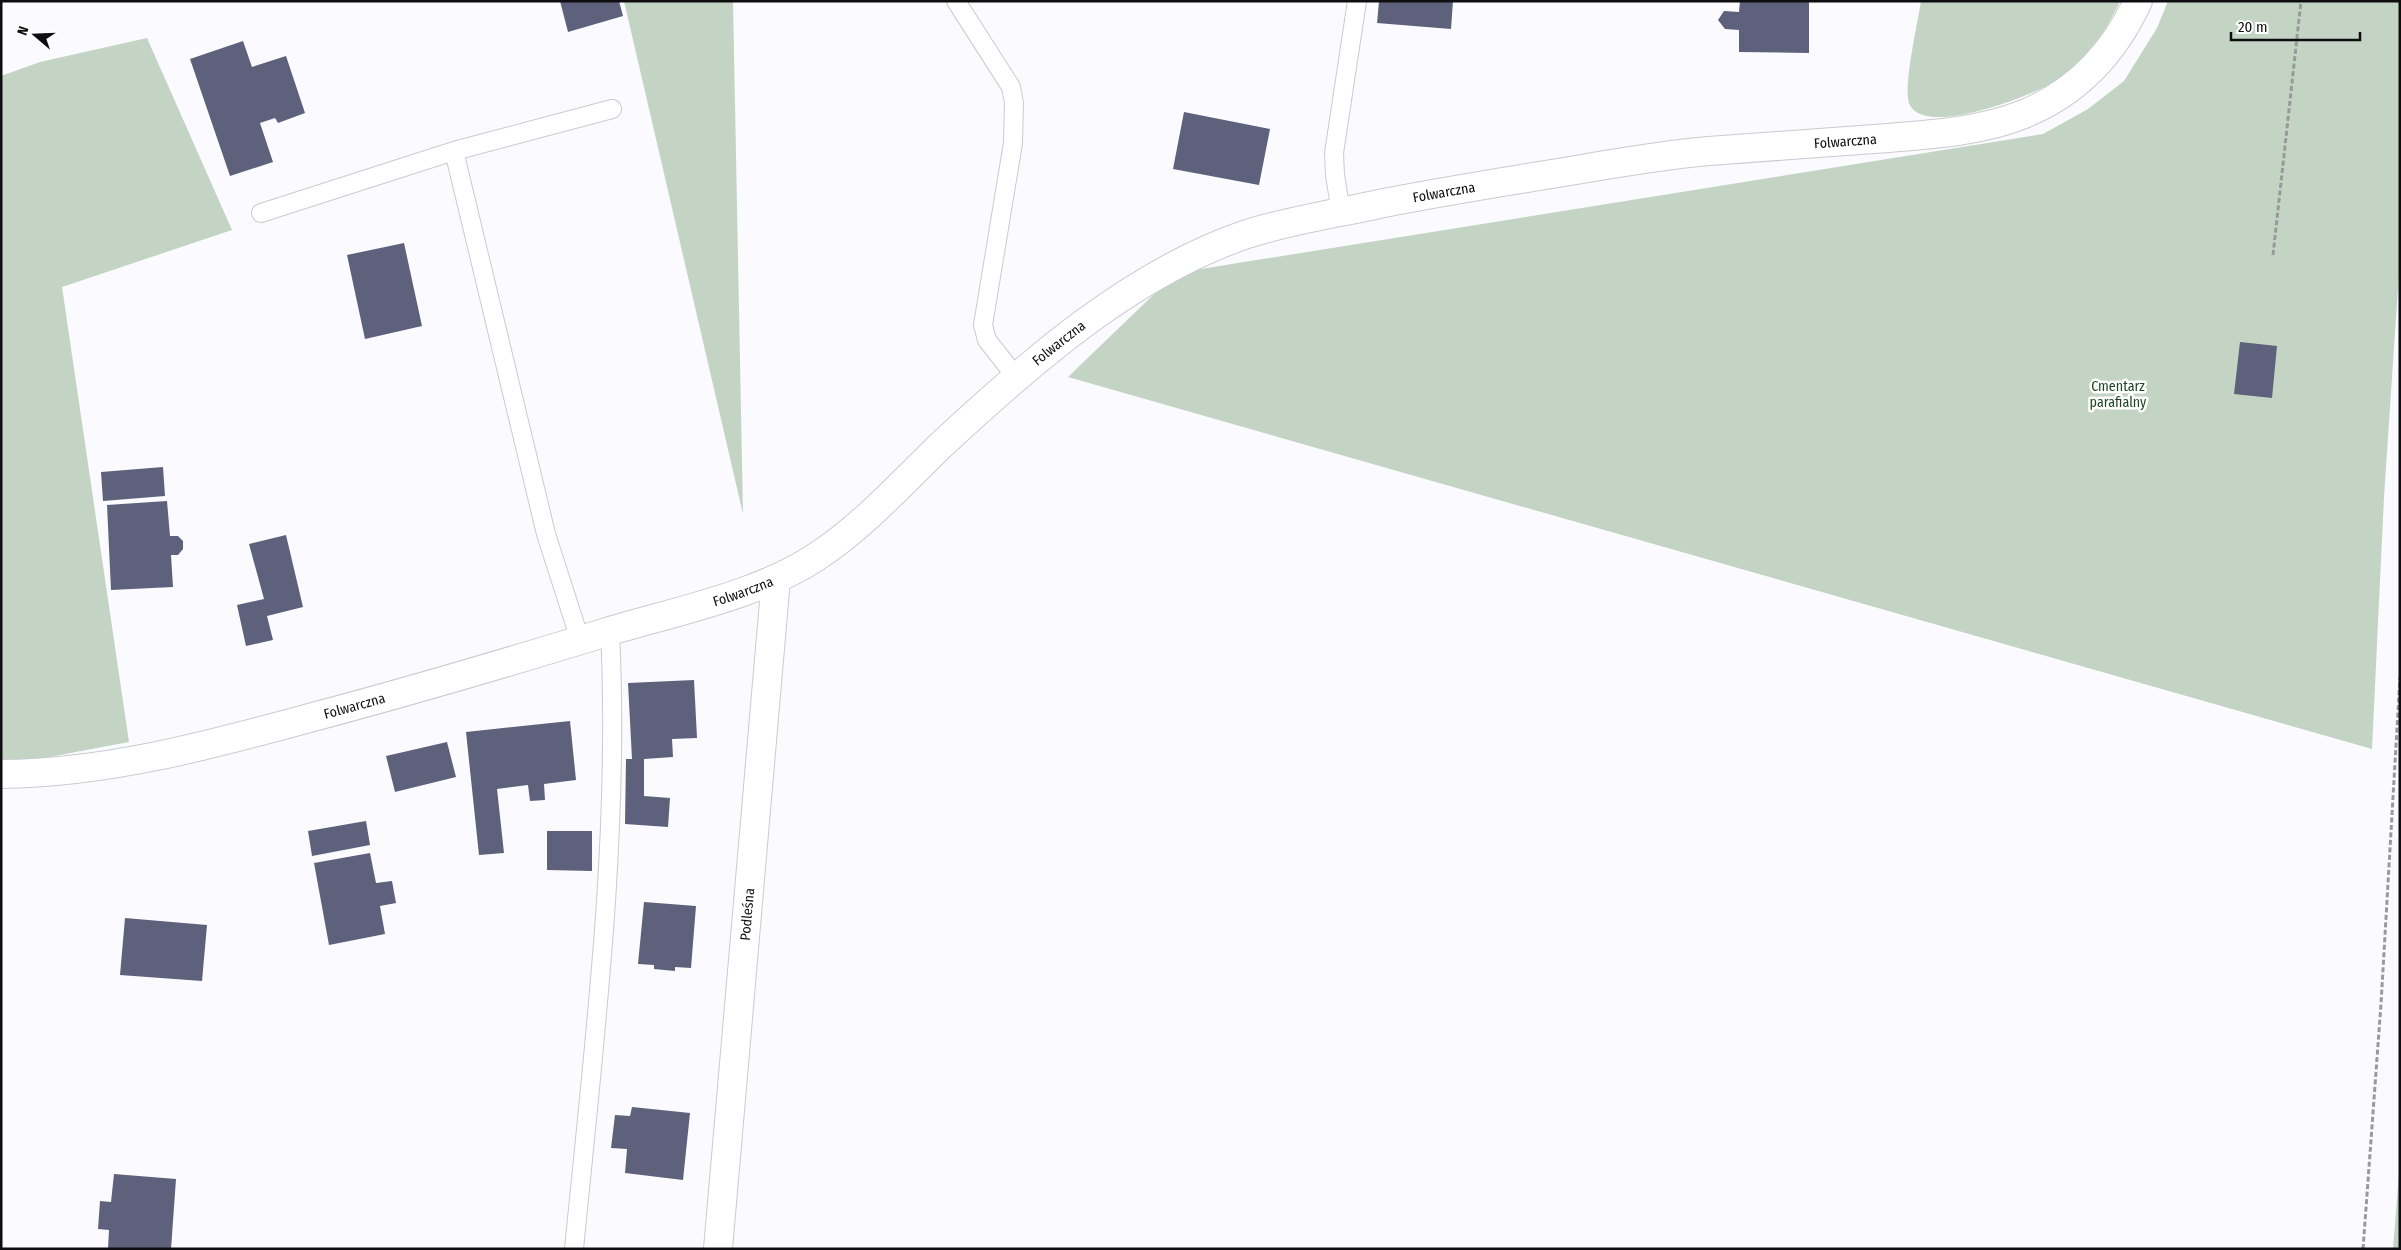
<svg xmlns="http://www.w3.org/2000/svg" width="2401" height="1250" viewBox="0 0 2401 1250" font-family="'Fira Sans Condensed',sans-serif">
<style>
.green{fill:#c4d4c4}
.building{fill:#5d617b}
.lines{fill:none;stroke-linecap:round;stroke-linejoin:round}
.service-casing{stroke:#cacbd0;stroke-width:20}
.minor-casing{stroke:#cacbd0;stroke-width:30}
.path{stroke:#99999d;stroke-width:3;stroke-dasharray:5 2.5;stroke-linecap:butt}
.service{stroke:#fff;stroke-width:18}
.minor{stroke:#fff;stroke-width:28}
.labels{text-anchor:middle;stroke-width:5;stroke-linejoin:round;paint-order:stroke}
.street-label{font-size:14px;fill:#0e0e10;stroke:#fff}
.park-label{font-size:14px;fill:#1e4422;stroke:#fff}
</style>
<rect width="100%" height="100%" fill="#fafaff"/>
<!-- green -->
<path class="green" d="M624 1H733L743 514Z
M1921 1H2120C2108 29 2085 61 2059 79 2037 94 1922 140 1909 103 1903 87 1918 21 1921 1Z
M2168 1H2400V258L2384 497 2372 749 1068 377 1176 273 2043 134 2088 109 2124 81 2157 28Z
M147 38 232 230 62 287 129 742 33 760 1 762V76L40 62Z
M2400 1161V1249H2393Z"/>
<!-- building -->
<path class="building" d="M560 1H619L623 16 568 32Z
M1379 1H1453L1451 29 1377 23Z
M1740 1H1809V53L1739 52V30L1725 29 1718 20 1724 11 1739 12Z
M243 41 252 67 286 56 305 113 278 123 275 118 260 123 273 162 230 176 190 59Z
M1184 112 1270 129 1259 185 1173 169Z
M404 243 422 326 365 339 347 255Z
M2240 342 2277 346 2272 398 2234 394Z
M163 467 165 496 103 501 101 472Z
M167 501 170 536H178L183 541V549L178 555H171L173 587 111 590 107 505Z
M286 535 303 607 267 616 273 640 246 646 237 605 264 599 249 544Z
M694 680 697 738 672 739 673 757 644 759V796L670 798 668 827 625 824 626 759H632L628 683Z
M570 721 576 780 544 784 545 800 530 801 528 785 497 789 504 853 479 855 466 732Z
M447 742 456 777 395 792 386 756Z
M366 821 370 845 312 856 308 831Z
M547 831H592V871L547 870Z
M370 853 376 883 392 881 396 903 380 906 385 934 329 945 314 863Z
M644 902 696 906 691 968 675 967V971L654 969V965L638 964Z
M125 918 207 925 202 981 120 975Z
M632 1107 690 1113 683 1180 625 1173 627 1149 611 1148 615 1115 630 1116Z
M114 1174 176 1179 171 1249H108L109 1230 98 1229 100 1201 111 1202Z"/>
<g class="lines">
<defs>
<path id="service" d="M956 1 1011 87 1014 103 1013 143 983 325 987 340 1016 377
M454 151 612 109
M261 213 454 151 546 534 580 640
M1341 213 1335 175 1334 153 1357 1
M574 1249C594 1044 620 837 610 631"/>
<g id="minor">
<path id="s1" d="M1 774C107 773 211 745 313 717 411 691 509 662 607 632 673 612 759 595 816 557 862 527 900 485 939 447 1027 365 1131 273 1247 234 1291 220 1339 213 1384 203 1446 191 1508 181 1570 171 1616 163 1663 155 1709 151 1764 147 1819 143 1874 139 1924 135 1977 133 2024 114 2078 92 2114 53 2138 1"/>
<path id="s2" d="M718 1249 776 579"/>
</g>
</defs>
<!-- service casing -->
<use href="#service" class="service-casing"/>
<!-- minor casing -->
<use href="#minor" class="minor-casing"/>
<!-- path -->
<path class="path" d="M2273 255 2301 1
M2363 1249 2381 1004 2400 677"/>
<!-- service -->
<use href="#service" class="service"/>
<!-- minor -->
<use href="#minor" class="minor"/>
</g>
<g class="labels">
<!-- street labels -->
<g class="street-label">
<text dy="5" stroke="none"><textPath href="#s1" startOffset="1996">Folwarczna</textPath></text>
<text dy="5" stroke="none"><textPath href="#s1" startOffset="1591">Folwarczna</textPath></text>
<text dy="5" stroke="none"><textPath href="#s1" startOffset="1171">Folwarczna</textPath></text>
<text dy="5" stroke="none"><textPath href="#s1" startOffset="766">Folwarczna</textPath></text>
<text dy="5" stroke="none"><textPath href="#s1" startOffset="361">Folwarczna</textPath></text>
<text dy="5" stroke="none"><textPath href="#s2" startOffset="336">Podleśna</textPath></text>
</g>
<!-- park labels -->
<g class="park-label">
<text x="2118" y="391">Cmentarz<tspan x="2118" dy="16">parafialny</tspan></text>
</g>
</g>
<!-- border -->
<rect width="2401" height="1250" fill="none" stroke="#0e0e10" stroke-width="5"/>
<!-- north arrow -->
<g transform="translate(35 35) rotate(289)" stroke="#ffffff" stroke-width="4" paint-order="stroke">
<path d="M0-4L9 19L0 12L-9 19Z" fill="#0e0e10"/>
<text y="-8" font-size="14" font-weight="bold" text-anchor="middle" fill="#0e0e10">N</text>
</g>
<!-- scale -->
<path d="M2231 32v8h129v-8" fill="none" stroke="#0e0e10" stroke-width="2.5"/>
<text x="2238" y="32" font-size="15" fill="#0e0e10" stroke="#ffffff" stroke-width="4" paint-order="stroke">20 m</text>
</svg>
